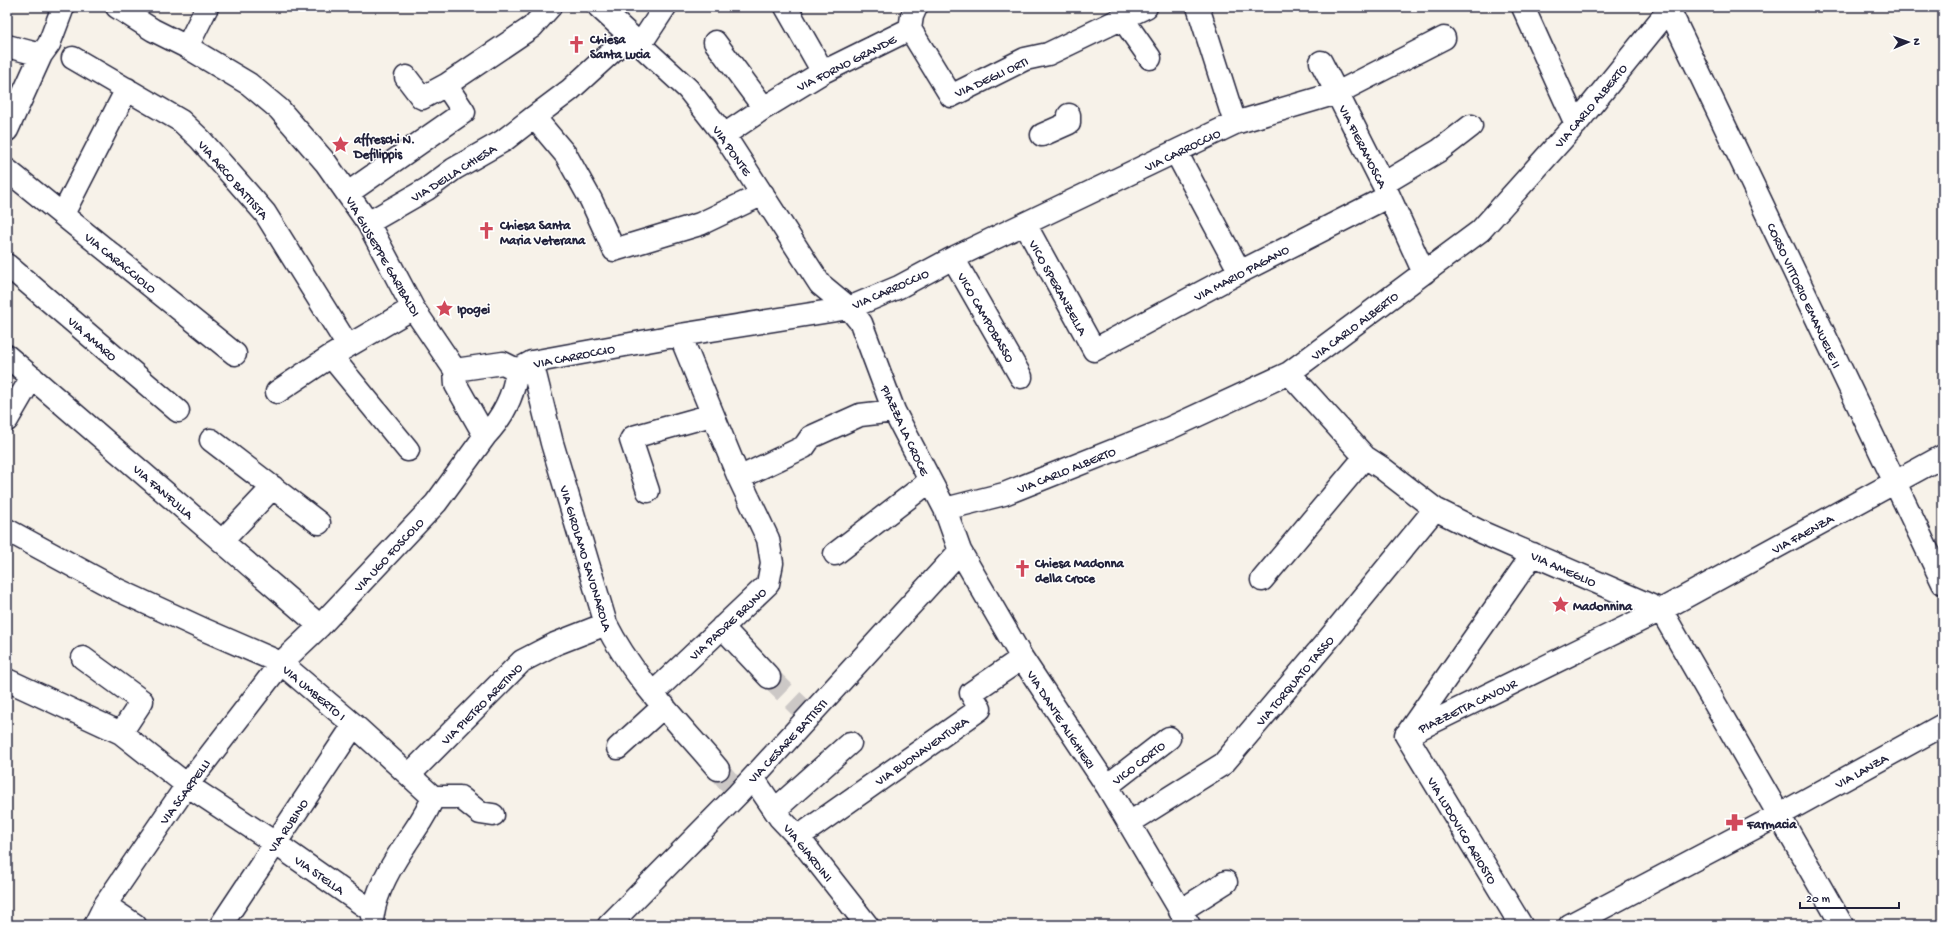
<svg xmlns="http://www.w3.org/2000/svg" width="1950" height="932" viewBox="0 0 1950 932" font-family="'Gochi Hand',sans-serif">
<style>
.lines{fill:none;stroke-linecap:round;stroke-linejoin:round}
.minor-tunnel{stroke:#ccc8c6;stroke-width:22;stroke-dasharray:22 11;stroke-linecap:butt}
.minor-casing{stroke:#22223b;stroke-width:25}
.minor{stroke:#fff;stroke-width:22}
.labels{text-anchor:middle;stroke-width:3;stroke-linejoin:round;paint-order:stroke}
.poi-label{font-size:13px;font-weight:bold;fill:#22223b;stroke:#fff;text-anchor:start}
.street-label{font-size:13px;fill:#22223b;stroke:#fff}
</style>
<rect width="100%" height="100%" fill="#f7f2e9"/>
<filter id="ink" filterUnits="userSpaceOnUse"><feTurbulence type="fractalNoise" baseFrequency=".025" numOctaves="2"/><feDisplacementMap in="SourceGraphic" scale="8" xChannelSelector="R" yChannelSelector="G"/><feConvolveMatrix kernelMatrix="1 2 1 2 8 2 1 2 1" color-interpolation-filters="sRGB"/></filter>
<g filter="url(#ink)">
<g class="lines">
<!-- minor-tunnel -->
<path class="minor-tunnel" d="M769 677 803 710
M718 769 732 786"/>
<defs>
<path id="minor" d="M117 7 153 30 187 47 249 84 279 109 326 163 368 223 413 308 455 370
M599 7 688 89 724 135 820 284 849 308 861 323 894 411 945 509 960 551 1022 658 1107 786 1189 925
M786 7 823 72
M1198 7 1235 123
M1523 7 1576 124
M1668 7 1943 583
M1122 18 1150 58
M910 29 951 96 1025 59 1048 54 1146 7
M910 29 912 16 916 7
M629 36 570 90 534 117 566 155 591 200 614 250 700 224 763 194
M715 42 764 108
M640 45 665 7
M7 46 41 55
M187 47 207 7
M73 58 181 121 200 139 265 213 348 346
M1321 62 1337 93 1444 38
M406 77 422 98 446 85
M7 130 41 55 49 44 63 7
M724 135 764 108 823 72 910 29
M1042 135 1069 123V115
M1176 152 1240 272
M7 170 235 354
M1383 184 1440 150 1471 126
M348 193 464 112 446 85 532 27 550 7
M63 214 127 89
M368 223 427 189 454 169 503 141 534 117
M1025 224 1094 350 1240 272 1389 196
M953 258 1021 377
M7 265 178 411
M680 335 739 478
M7 356 320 626
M331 356 408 450
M532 362 552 443 606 624C633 678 679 723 718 769
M503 363 517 370C514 395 503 417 485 436L456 385 455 370Z
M517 370 532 362 680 335 849 308 899 287 953 258 1235 123 1337 93 1389 196 1424 273
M1289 373 1365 457 1382 468 1435 509 1483 533 1661 610 1779 815 1943 725
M277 392 331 356 413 308
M7 420 32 377
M211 440 319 523
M648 491 631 440 633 437 712 415
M945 509 1004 494 1170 428 1289 373 1480 231 1576 124 1671 7
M7 530 116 589 205 630 281 663 354 725 433 797C427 815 415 829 405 845 390 867 372 898 372 925
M222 541 273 487
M835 554 930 481
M1262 580 1365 457
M722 627 769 677
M83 658 142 701 121 733
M7 680 121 733 187 785 275 843 372 911
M653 693 768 584 772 563 768 539 739 478 804 447 811 437 860 415 894 411
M1407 734 1533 554
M1406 735 1661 610 1943 456
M1406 735 1521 925
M618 748 664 706
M409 775 522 661 555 644 606 624
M753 778 780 818 798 837 867 925
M1107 786 1169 738
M433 797H460L480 813 493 815
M778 807 850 743
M1129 823 1223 764 1327 641 1435 509
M798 837 980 709 971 693 1022 658
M105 905 135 925
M1180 911 1226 882
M95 925 105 905 187 785 281 663 320 626 436 503 485 436
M221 925 354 725
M609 925 738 794 960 551
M1570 925 1779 815 1842 925"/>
</defs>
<!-- minor casing -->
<use href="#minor" class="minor-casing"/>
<!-- minor -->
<use href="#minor" class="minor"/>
</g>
</g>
<!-- icons -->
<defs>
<symbol id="church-bare" viewBox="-9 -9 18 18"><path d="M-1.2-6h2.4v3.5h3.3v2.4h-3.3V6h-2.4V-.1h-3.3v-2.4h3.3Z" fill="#d1495b" stroke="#fff" stroke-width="2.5" paint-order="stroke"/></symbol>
<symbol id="sight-bare" viewBox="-9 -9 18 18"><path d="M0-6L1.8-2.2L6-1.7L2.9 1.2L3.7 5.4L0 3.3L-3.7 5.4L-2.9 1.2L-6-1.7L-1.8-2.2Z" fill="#d1495b" stroke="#fff" stroke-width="2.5" paint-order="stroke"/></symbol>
<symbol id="pharmacy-bare" viewBox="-9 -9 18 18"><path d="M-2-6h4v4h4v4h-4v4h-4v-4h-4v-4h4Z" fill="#d1495b" stroke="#fff" stroke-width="2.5" paint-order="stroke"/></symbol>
</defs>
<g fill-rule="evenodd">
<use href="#church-bare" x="564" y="32" width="25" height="25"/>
<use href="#sight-bare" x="328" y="132" width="25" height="25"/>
<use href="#church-bare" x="474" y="218" width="25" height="25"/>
<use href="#sight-bare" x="432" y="296" width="25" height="25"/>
<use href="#church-bare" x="1010" y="556" width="25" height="25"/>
<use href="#sight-bare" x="1548" y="592" width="25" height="25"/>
<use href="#pharmacy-bare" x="1722" y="810" width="25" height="25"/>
</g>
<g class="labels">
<!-- poi labels -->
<g class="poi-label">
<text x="590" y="43">Chiesa<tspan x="590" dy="15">Santa Lucia</tspan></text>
<text x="354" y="143">affreschi N.<tspan x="354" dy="15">Defilippis</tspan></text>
<text x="500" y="229">Chiesa Santa<tspan x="500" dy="15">Maria Veterana</tspan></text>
<text x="457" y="313">Ipogei</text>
<text x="1035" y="567">Chiesa Madonna<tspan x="1035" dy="15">della Croce</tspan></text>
<text x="1573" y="610">Madonnina</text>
<text x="1747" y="828">Farmacia</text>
</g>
<!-- street labels -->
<g class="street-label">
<text transform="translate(846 62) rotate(-27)" y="5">VIA FORNO GRANDE</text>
<text transform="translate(991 76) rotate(-25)" y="5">VIA DEGLI ORTI</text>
<text transform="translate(1590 105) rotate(-50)" y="5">VIA CARLO ALBERTO</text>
<text transform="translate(1364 146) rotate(63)" y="5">VIA FIERAMOSCA</text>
<text transform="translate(1182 149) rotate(-26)" y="5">VIA CARROCCIO</text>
<text transform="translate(733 150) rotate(55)" y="5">VIA PONTE</text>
<text transform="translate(453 172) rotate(-32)" y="5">VIA DELLA CHIESA</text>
<text transform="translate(234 179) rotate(49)" y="5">VIA ARCO BATTISTA</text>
<text transform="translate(384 256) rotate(60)" y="5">VIA GIUSEPPE GARIBALDI</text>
<text transform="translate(121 262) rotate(39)" y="5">VIA CARACCIOLO</text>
<text transform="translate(1241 272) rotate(-28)" y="5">VIA MARIO PAGANO</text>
<text transform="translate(1059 287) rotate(61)" y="5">VICO SPERANZELLA</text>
<text transform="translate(890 288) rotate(-24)" y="5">VIA CARROCCIO</text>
<text transform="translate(1805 295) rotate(65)" y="5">CORSO VITTORIO EMANUELE II</text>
<text transform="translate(987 317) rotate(60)" y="5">VICO CAMPOBASSO</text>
<text transform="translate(1354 325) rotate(-37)" y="5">VIA CARLO ALBERTO</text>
<text transform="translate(93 338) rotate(41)" y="5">VIA AMARO</text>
<text transform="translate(574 355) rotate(-11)" y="5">VIA CARROCCIO</text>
<text transform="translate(906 430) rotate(65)" y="5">PIAZZA LA CROCE</text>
<text transform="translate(1066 469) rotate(-22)" y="5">VIA CARLO ALBERTO</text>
<text transform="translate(164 491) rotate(41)" y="5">VIA FANFULLA</text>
<text transform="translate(1802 533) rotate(-29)" y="5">VIA FAENZA</text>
<text transform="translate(388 554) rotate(-47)" y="5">VIA UGO FOSCOLO</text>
<text transform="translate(587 558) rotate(73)" y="5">VIA GIROLAMO SAVONAROLA</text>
<text transform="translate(1564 568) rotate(24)" y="5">VIA AMEGLIO</text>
<text transform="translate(727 623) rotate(-43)" y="5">VIA PADRE BRUNO</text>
<text transform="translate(1294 680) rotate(-50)" y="5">VIA TORQUATO TASSO</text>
<text transform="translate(315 692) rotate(40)" y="5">VIA UMBERTO I</text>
<text transform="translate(481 703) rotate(-45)" y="5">VIA PIETRO ARETINO</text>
<text transform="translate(1467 705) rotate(-26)" y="5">PIAZZETTA CAVOUR</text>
<text transform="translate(1062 719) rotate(57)" y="5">VIA DANTE ALIGHIERI</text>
<text transform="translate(787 740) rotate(-47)" y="5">VIA CESARE BATTISTI</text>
<text transform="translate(921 750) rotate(-35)" y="5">VIA BUONAVENTURA</text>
<text transform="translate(1138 762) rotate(-38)" y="5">VICO CORTO</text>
<text transform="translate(1861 770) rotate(-29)" y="5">VIA LANZA</text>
<text transform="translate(184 791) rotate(-54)" y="5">VIA SCARPELLI</text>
<text transform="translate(287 825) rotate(-56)" y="5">VIA RUBINO</text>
<text transform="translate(1463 830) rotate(59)" y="5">VIA LUDOVICO ARIOSTO</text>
<text transform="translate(809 852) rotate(51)" y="5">VIA GIARDINI</text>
<text transform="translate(320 874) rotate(35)" y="5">VIA STELLA</text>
</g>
</g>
<!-- margin -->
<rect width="1950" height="932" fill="none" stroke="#fff" stroke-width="24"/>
<rect x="12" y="12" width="1926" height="908" fill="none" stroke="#22223b" stroke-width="1.5" filter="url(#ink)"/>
<!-- north arrow -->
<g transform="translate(1908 42) rotate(88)" stroke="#ffffff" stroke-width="3" paint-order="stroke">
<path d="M0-3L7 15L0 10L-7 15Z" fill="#22223b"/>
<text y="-6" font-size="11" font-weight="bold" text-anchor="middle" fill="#22223b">N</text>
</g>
<!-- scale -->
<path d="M1800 902v6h99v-6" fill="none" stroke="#22223b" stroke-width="2"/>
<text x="1806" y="902" font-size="12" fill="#22223b" stroke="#ffffff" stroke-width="3" paint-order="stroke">20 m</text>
</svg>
